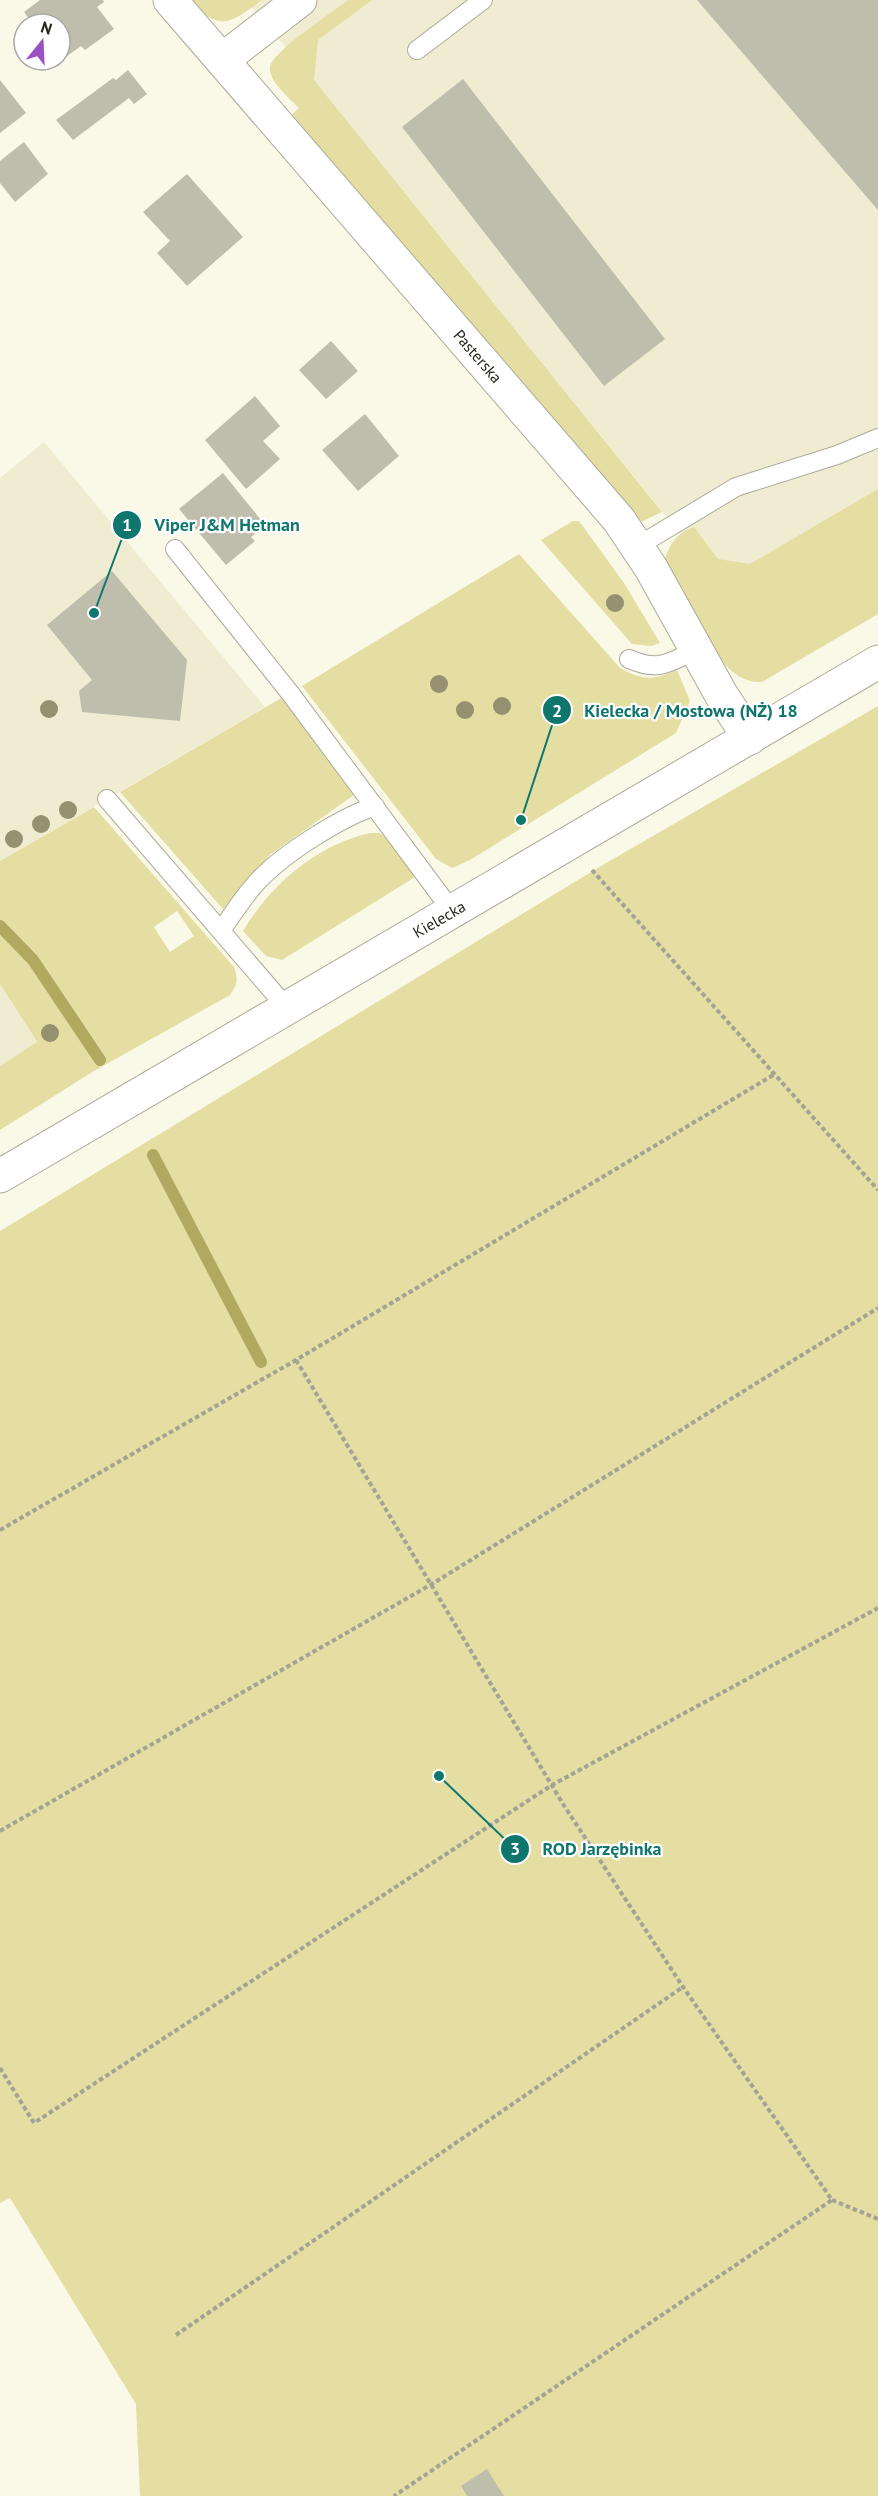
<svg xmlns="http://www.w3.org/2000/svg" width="878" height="2496" viewBox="0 0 878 2496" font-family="'PT Sans',sans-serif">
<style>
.built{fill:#efecd2}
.green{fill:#e4dea3;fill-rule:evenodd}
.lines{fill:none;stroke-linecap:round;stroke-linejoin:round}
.stream{stroke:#b1a960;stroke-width:12}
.building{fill:#bfbdac}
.service-casing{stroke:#acab99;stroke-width:20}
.minor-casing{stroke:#acab99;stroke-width:35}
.secondary-casing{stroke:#acab99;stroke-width:35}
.path{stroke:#a3a294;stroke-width:4;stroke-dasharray:4.5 3;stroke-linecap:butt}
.service{stroke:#fff;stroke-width:18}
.minor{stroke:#fff;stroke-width:33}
.secondary{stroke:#fff;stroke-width:33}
.tree{fill:#949070}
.labels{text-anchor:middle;stroke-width:4.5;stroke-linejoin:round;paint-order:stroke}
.street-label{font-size:16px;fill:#26251e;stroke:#fff}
.leader{fill:none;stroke:#0f766e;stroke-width:2}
.callout-dot{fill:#0f766e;stroke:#fff;stroke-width:2}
.mark-label{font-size:18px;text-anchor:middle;font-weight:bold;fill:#fff}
.callout-label{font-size:18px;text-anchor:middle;font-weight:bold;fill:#0f766e;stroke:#fff;stroke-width:4.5;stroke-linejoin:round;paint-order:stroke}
</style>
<rect width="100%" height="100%" fill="#faf8e6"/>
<!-- built -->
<path class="built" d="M245 0H878V505L754 578 711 572 314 80Z
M44 442 265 707 0 861V478Z
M0 984 37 1043 0 1066Z"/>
<!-- green -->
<path class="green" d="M190 0H262C231 23 219 33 190 0Z
M348 0H372L318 40 314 80 662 512 643 521H636L290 116 299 108C290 99 268 81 270 67 272 52 334 11 348 0Z
M878 489V614L762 682C744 683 732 673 721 660L664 562C670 543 675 535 694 527L718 559 750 564Z
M573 521H579L624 583 660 643 651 646 632 644 541 540Z
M519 554 620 668C643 681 654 680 677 670L690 701 676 733 470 860 452 868 436 859 302 686Z
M283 697 354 795 271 854 223 909 120 792Z
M878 706V2496H140L136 2404 10 2198 0 2203V1231L601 866Z
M94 807 234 967C238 979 238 984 230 995L94 1071 0 1130V1066L37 1042 0 984V861ZM177 911 194 936 170 952 154 927Z
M370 833H380L388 839 415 877 282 960 266 956 243 931C271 884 317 845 370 833Z"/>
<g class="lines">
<!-- stream -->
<path class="stream" d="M0 926 33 960 100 1060
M153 1155 261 1362"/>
</g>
<!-- building -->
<path class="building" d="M40 0H103L104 2 97 7 114 29 85 50 81 46 60 61V24H33L24 12Z
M697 0H878V210Z
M128 70 147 94 134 104 129 98 73 140 56 120 113 78 116 80Z
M463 79 665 339 604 386 402 127Z
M0 80 26 113 0 133Z
M24 142 48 174 15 202 0 183V161Z
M187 174 243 237 187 286 157 253 170 241 143 212Z
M331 341 358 371 326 399 299 370Z
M255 396 280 426 263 441 280 459 246 489 205 440Z
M365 414 399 456 358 491 322 450Z
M223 473 265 525 251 537 255 541 226 565 179 509Z
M112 571 187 660 180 721 82 712 79 691 92 680 47 625Z
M487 2469 504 2496H467L461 2486Z"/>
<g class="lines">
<defs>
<path id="service" d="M417 50 483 0
M638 546 736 487 837 455 878 438
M175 549 290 693 452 911
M629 659C659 672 668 663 696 650
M107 799 287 1008
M221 931C233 913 245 894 260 879 286 852 340 818 375 806"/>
<path id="minor" d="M170 0 619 520 651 568 722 696 750 738
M222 60 300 0"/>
<path id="secondary" d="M0 1176 878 662"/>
</defs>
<!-- service casing -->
<use href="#service" class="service-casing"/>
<!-- minor casing -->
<use href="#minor" class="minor-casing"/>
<!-- secondary casing -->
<use href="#secondary" class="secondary-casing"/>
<!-- path -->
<path class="path" d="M592 870 878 1190
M296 1360 563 1804 683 1987 832 2200 394 2496
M0 1530 296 1360 775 1074
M0 1831 432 1584 878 1308
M0 2068 34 2123 552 1785 878 1608
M832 2200 878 2219
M176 2335 683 1987"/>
<!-- service -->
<use href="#service" class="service"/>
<!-- minor -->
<use href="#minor" class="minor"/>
<!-- secondary -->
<use href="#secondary" class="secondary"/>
</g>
<!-- trees -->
<g class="tree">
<circle cx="615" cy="603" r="9"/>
<circle cx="439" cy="684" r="9"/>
<circle cx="502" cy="706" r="9"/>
<circle cx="49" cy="709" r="9"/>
<circle cx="465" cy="710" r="9"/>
<circle cx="68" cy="810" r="9"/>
<circle cx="41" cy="824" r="9"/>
<circle cx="14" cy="839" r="9"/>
<circle cx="50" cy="1033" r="9"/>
</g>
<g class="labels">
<!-- street labels -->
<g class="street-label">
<text transform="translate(478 356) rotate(49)" y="6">Pasterska</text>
<text transform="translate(439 919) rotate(-30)" y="6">Kielecka</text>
</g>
</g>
<!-- callouts -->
<path class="leader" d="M94 613L127 525M521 820L557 710M439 1776L515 1849"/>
<g class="callout-dot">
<circle cx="94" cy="613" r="6"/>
<circle cx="521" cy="820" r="6"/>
<circle cx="439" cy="1776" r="6"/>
<circle cx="127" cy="525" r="15"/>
<circle cx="557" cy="710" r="15"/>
<circle cx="515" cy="1849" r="15"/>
</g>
<g class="mark-label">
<text x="127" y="531">1</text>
<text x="557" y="717">2</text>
<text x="515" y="1855">3</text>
</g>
<g class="callout-label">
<text x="227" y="531">Viper J&amp;M Hetman</text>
<text x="691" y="717">Kielecka / Mostowa (NŻ) 18</text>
<text x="602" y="1855">ROD Jarzębinka</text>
</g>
<!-- north arrow -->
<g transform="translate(42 42) rotate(18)"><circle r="28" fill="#ffffff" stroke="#a8a8a5" stroke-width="1.5"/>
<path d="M0-4.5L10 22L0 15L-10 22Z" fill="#9c51c3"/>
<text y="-9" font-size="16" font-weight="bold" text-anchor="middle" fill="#26251e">N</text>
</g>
</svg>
